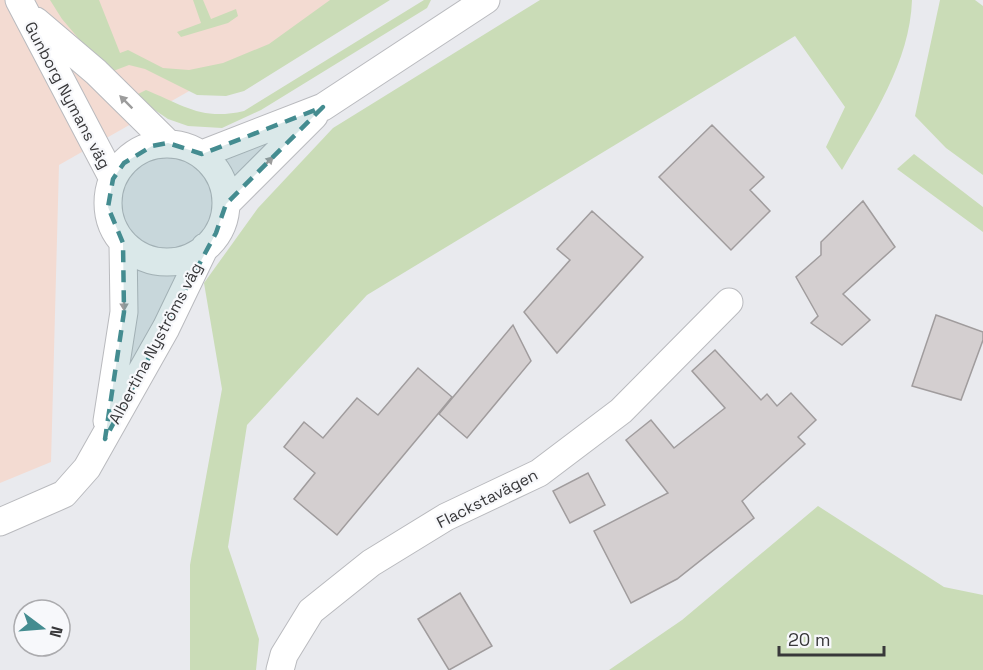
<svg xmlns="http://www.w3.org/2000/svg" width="983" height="670" viewBox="0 0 983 670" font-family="'Space Grotesk',sans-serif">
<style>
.commercial{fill:#f3dbd2}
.green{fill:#cadcb7}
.building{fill:#d4cfd0;stroke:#a09c9d;stroke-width:1.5}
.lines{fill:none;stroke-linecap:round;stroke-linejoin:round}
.minor-casing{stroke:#b9babe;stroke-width:29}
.minor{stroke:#fff;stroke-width:27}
.oneway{fill:#9c9c9c}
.marked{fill:#448c90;fill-opacity:0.2;stroke:#448c90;stroke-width:4.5;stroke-dasharray:12 8;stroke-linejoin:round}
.labels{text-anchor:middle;stroke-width:4.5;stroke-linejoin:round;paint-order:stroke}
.street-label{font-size:16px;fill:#38383a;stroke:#f7f8fb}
</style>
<rect width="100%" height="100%" fill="#e9eaee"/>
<!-- commercial -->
<path class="commercial" d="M0 0H349L59 165 51 462 0 483Z"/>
<!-- green -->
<path class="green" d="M50 0H99L120 53 128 50 163 68 189 70 223 63 269 44 330 0H390L244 91 226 96 197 95 145 69 129 65 108 73 62 19Z
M193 0H203L211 19 236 9 238 16 228 23 181 37 177 32 201 23Z
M424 0H431L427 8 261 110 222 128 188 126 168 119 134 96 146 90C183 105 202 121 244 111Z
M540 0H912C910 62 872 118 842 170L826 147 845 107 795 36 367 295 247 425 228 547 259 639 256 670H190V565L222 389 204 283 258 208 333 128Z
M940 0H975L983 6V175L946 148 915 116Z
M914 154 983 207V232L897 169Z
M818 506 944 587 983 595V670H609L682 620Z"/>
<!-- building -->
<path class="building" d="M712 125 764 177 750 190 770 211 731 250 659 177Z
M863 201 895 247 843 294 870 320 842 345 811 323 818 316 796 277 821 255V242Z
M592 211 643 257 557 353 524 312 570 260 557 249Z
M936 315 983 332V340L961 400 912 386Z
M513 325 531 361 467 438 439 414Z
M715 350 761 400 767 394 777 406 791 393 816 420 798 437 805 444 742 501 754 518 677 579 631 603 594 531 668 493 626 440 651 420 674 448 725 408 692 371Z
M418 368 452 397 337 535 294 499 315 473 284 447 304 422 323 438 357 398 378 415Z
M588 473 605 505 570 523 553 491Z
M460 593 492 646 449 670 418 619Z"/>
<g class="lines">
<defs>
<path id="minor" d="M19 0 113 179
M36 21 96 72 168 143
M108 203a59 59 0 1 1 118 0a59 59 0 1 1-118 0Z
M202 154 323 107 486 0
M226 204 314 116
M107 421 124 312 123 243
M0 522 64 494 87 468 166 328 205 247
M280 670 284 655 311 611 371 563 446 517 539 473 621 411 729 302"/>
</defs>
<!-- minor casing -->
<use href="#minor" class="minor-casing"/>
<!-- minor -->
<use href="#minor" class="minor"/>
</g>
<!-- one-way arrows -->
<defs><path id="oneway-solid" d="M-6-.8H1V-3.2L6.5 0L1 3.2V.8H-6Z" transform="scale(1.5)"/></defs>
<g class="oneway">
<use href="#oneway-solid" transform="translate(126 102) rotate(-135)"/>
<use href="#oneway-solid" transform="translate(267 163) rotate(-45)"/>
<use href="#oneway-solid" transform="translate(124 302) rotate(89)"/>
</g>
<!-- marked area -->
<path class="marked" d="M323 107 226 204 216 233 105 439 124 312 123 243 108 207 113 179 124 163 152 146 168 143 202 154Z"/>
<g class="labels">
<!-- street labels -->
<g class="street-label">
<text transform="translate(68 95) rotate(62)" y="6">Gunborg Nymans väg</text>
<text transform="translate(155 343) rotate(-62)" y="6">Albertina Nyströms väg</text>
<text transform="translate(487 498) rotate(-27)" y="6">Flackstavägen</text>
</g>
</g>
<!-- north arrow -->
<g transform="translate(42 628) rotate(106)"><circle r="28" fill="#f7f8fb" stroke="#ababae" stroke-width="1.5"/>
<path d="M0-4.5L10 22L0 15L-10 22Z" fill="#448c90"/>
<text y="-9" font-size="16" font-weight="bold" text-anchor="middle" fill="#38383a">N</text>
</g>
<!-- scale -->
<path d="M779 646v9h105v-9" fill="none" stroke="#38383a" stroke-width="3"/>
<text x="788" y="646" font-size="18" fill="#38383a" stroke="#f7f8fb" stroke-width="4.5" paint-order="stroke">20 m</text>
</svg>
